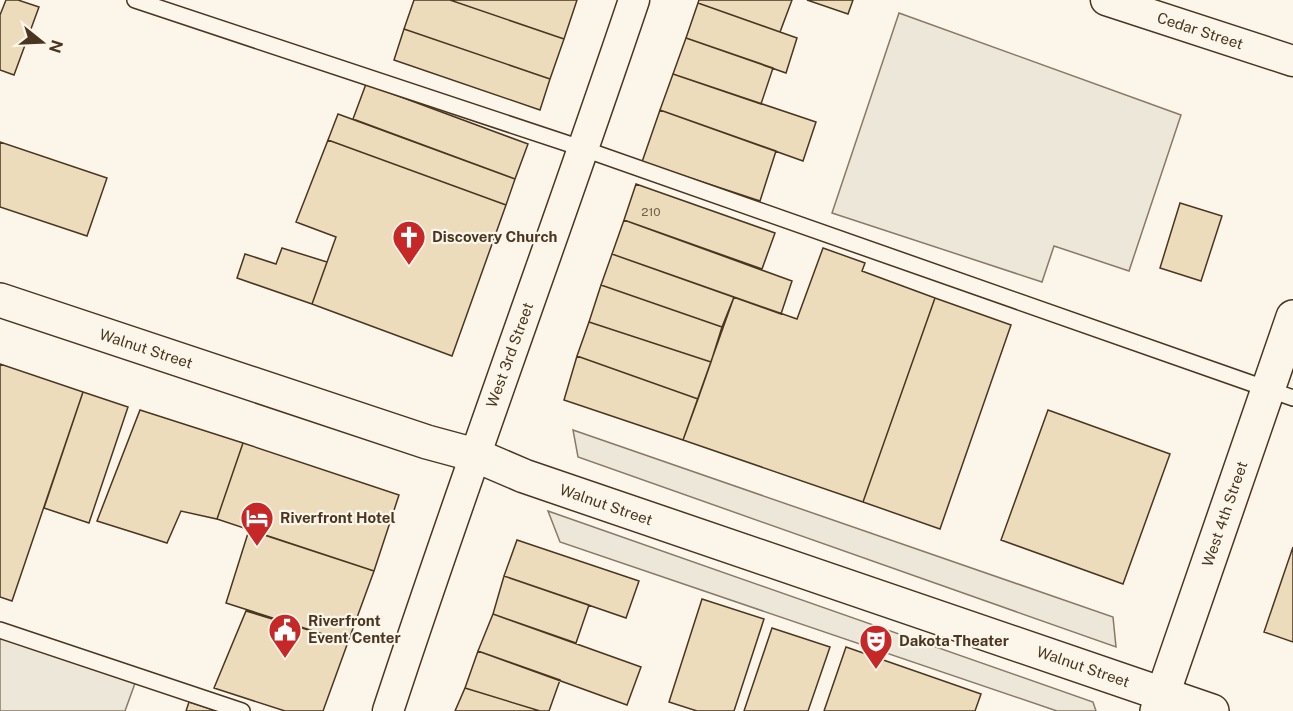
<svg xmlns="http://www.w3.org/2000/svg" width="1293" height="711" viewBox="0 0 1293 711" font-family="'Public Sans',sans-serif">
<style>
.parking{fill:#ede7d9;stroke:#887966;stroke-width:1.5}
.building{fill:#ecdcbc;stroke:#4a3520;stroke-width:1.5}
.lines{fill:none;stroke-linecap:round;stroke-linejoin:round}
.service-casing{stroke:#4a3520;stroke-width:18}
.minor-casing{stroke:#4a3520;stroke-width:33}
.tertiary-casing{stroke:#4a3520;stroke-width:36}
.trunk-casing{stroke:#4a3520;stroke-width:36}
.service{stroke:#fbf6e9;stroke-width:15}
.minor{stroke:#fbf6e9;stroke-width:30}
.tertiary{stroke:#fbf6e9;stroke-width:33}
.trunk{stroke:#fbf6e9;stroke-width:33}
.labels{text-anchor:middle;stroke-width:4.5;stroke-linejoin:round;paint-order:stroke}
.number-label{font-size:12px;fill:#725f47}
.street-label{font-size:15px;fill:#4a3520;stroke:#fbf6e9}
.poi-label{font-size:15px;font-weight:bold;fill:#4a3520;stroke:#fbf6e9;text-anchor:start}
</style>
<rect width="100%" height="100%" fill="#fbf6e9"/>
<!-- parking -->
<path class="parking" d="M899 13 1181 115 1129 271 1054 246 1042 282 832 213Z
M573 430 1113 617 1116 647 578 457Z
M548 511 1093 702 1096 711H1057L560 542Z
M4 629 138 675 125 711H0V640Z"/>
<!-- building -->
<path class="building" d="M6 0H18L39 7 14 75 0 70V15Z
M414 0H450L564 39 550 79 404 29Z
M450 0H577L564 39Z
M699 0H792L780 32 698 3Z
M807 0H853L848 14Z
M698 3 797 38 786 73 686 38Z
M404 29 550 79 540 110 394 60Z
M686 38 773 68 761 104 673 74Z
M673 74 816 122 803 161 660 110Z
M366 84 528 144 515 179 353 119Z
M660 110 776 151 760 201 642 162Z
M338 114 515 179 506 205 328 140Z
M328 140 506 205 452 356 312 304 336 237 296 222Z
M0 142 107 178 87 236 0 207Z
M636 184 775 233 762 269 624 220Z
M1180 203 1222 216 1201 281 1160 268Z
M624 220 792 281 781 314 612 254Z
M282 248 327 262 312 304 237 278 245 254 276 264Z
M823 248 865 263 862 271 935 298 863 502 683 440 734 297 797 319Z
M612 254 734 297 722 327 601 285Z
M601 285 722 327 711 362 589 322Z
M935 298 1011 325 940 529 863 502Z
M589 322 711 362 698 399 577 356Z
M577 356 698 399 683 440 564 400Z
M0 364 83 392 12 601 0 597Z
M83 392 128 407 89 523 44 508Z
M140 410 243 443 217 519 181 511 167 543 97 521Z
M1048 410 1170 454 1123 584 1001 540Z
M243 443 399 495 374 571 217 519Z
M249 530 374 571 348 642 226 603Z
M517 540 639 581 626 618 504 576Z
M1293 547V642L1264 632Z
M504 576 589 605 576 643 493 614Z
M702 599 764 619 734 711H697L669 702Z
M246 611 348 642 323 711H285L214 688Z
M493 614 641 667 627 705 478 651Z
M772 628 830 647 808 711H744Z
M846 647 981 694 975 711H824Z
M478 651 560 680 549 711H540L465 688Z
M465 688 540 711H455Z
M189 702 217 711H186Z"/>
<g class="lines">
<defs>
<path id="service" d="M135 0 584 149 1293 398
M0 630 242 711"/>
<path id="minor" d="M1106 0 1293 61
M388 711C466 473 554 238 634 0"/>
<path id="tertiary" d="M0 300 427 442 475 455 524 476 1212 711"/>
<path id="trunk" d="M1157 711 1293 317"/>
</defs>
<!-- service casing -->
<use href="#service" class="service-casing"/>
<!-- minor casing -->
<use href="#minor" class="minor-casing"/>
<!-- tertiary casing -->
<use href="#tertiary" class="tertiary-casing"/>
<!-- trunk casing -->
<use href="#trunk" class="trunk-casing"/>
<!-- service -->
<use href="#service" class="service"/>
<!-- minor -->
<use href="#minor" class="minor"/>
<!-- tertiary -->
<use href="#tertiary" class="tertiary"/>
<!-- trunk -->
<use href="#trunk" class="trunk"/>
</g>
<!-- icons -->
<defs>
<symbol id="church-pin" viewBox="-11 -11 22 30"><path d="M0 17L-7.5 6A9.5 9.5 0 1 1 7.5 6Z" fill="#c62828" stroke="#fbf6e9"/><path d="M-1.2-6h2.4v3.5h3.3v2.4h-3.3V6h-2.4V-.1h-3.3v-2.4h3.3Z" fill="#fff"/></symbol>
<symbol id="hotel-pin" viewBox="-11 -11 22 30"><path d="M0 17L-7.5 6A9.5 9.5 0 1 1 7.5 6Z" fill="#c62828" stroke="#fbf6e9"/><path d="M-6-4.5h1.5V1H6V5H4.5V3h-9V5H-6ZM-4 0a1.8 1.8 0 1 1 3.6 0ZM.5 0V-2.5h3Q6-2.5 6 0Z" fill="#fff"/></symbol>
<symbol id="civic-pin" viewBox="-11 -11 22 30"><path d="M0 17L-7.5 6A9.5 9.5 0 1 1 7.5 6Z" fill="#c62828" stroke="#fbf6e9"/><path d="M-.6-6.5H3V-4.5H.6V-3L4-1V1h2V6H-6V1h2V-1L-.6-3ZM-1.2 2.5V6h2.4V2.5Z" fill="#fff"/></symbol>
<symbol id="theatre-pin" viewBox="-11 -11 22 30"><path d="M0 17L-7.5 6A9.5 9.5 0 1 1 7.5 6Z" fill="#c62828" stroke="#fbf6e9"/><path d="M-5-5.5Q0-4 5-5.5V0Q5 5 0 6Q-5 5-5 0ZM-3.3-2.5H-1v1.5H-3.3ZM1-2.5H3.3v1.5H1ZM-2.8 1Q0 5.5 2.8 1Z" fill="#fff"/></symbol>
</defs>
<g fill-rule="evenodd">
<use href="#church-pin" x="390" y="218" width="38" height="52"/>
<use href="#hotel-pin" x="238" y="499" width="38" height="52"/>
<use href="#civic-pin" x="266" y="611" width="38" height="52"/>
<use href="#theatre-pin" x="857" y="622" width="38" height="52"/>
</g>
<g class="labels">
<!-- number labels -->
<g class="number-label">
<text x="651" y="216">210</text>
</g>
<!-- street labels -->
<g class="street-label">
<text transform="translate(1200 31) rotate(18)" y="5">Cedar Street</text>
<text transform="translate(146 349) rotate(18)" y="5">Walnut Street</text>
<text transform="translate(510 355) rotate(-70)" y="5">West 3rd Street</text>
<text transform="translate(606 505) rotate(19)" y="5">Walnut Street</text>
<text transform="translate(1225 514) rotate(-71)" y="5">West 4th Street</text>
<text transform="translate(1083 667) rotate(19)" y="5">Walnut Street</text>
</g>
<!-- poi labels -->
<g class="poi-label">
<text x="432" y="242">Discovery Church</text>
<text x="280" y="523">Riverfront Hotel</text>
<text x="308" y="626">Riverfront<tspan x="308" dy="17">Event Center</tspan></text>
<text x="899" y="646">Dakota Theater</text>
</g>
</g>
<!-- north arrow -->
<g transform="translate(42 42) rotate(108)" stroke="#fbf6e9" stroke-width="4.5" paint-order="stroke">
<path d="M0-4.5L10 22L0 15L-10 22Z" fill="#4a3520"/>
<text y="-9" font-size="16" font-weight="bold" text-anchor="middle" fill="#4a3520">N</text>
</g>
</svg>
